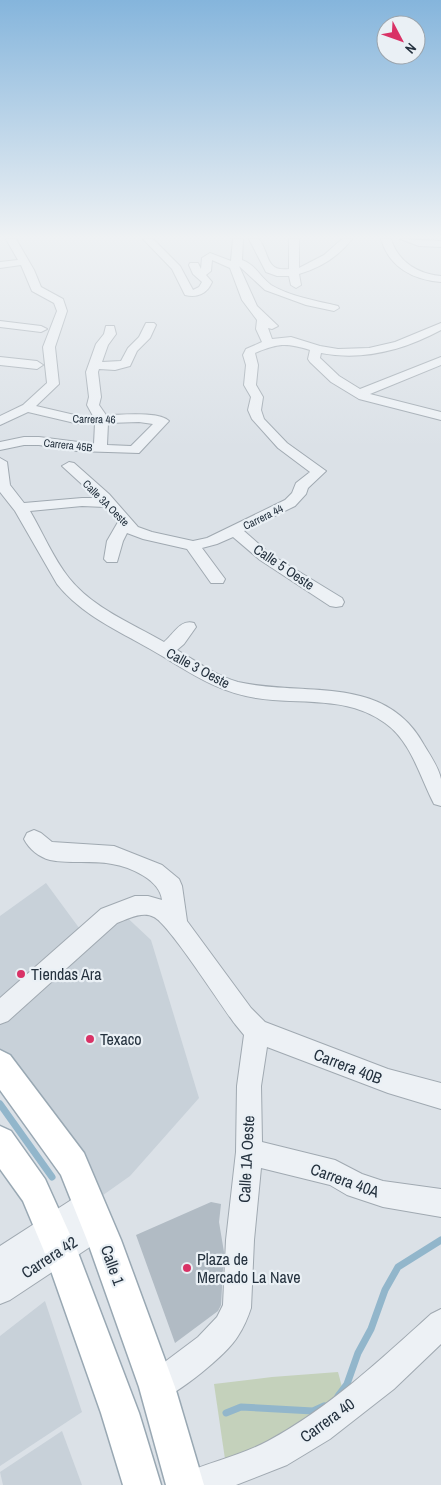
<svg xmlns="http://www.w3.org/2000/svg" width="441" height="1485" viewBox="0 0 441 1485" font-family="'Archivo Narrow',sans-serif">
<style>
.built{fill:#c8d1d9}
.green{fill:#c4d1bb}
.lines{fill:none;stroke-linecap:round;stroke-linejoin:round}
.stream-far1{stroke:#92b6cb;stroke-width:5}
.stream{stroke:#92b6cb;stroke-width:7}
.building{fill:#b1bbc4}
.minor-casing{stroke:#a0a9b1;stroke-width:2}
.major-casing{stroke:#99a8b3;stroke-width:3}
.minor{fill:#edf1f5;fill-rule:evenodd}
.major{fill:#fff;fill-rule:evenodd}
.poi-dot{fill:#d93266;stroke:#eaf0f5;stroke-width:2}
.labels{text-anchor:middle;stroke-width:4.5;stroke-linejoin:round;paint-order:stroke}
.far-street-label{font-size:11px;fill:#24313e;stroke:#eaf0f5}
.street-label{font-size:14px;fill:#24313e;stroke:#eaf0f5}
.near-poi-label{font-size:16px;fill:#24313e;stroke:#eaf0f5;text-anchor:start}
.near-street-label{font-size:16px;fill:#24313e;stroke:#eaf0f5}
</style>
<rect width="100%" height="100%" fill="#dbe1e7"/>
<!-- built -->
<path class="built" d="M46 883 85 936 119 910 151 940 199 1098 130 1176 89 1205 0 1065V916Z
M45 1301 82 1412 0 1466V1336Z
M62 1431 82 1485H3L0 1472Z"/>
<!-- green -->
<path class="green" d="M338 1372 346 1402 226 1466 214 1384 272 1377Z"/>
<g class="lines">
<!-- stream-far1 -->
<path class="stream-far1" d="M0 1103 1 1105"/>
<!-- stream -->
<path class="stream" d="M0 1104 52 1177
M338 1396 347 1384 358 1353 371 1329 385 1290 398 1267 441 1240
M226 1413 241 1407 313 1411 324 1406"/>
</g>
<!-- building -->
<path class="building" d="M211 1202 221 1204 219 1222 224 1252 221 1305 218 1311 175 1343 136 1235Z"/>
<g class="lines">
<defs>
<path id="minor" d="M6 239H16L34 270 41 287 63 299 67 311 55 347 59 384 36 406 79 416H93L87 405 89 397 86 372 96 344 104 334 106 326H114L116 334 108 345 102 362 121 361 128 348 139 337 146 323H154L156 325 150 338 137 351 130 366 115 370 99 369 98 372 101 397 99 405 106 415C120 415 160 411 169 421L139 453 77 451 39 445H24L0 450V442L24 437H39L94 444 95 423 79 424 28 412 0 425V416L23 405 47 383 43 347 57 311 54 303 32 291 21 265 0 268V262L18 260ZM139 422 153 424 131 446 107 445 108 423Z
M143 239H153L180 266 193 290 199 287 202 282 193 274 189 265 190 263H198L201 269 202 258 210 253 231 261 233 239H243L242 260C255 264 260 277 271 285 289 296 317 301 338 306L339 308 334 311 306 305 265 290 239 266 257 306 278 326 272 329 268 328 272 339 291 337 320 346 338 349 369 348 395 342 441 323V330C404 350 363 361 321 353L320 358 339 376 360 389 441 357V365L370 394 441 412V420L359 399 331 382 310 362 308 359 310 350C286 343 279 343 255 353L258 365 256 385 263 397 261 410 264 419 287 443 326 471 308 488 306 494 295 506 244 531 270 554 342 598 344 602 342 606 336 607 330 606 260 560 233 537 217 544 202 548 225 579 223 583H211L187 549 143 539 127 533 123 541 117 562H107L104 559 107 541 118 522 105 507 82 506 30 511C43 533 53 558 69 578 93 608 131 623 164 642 174 634 180 619 194 623L196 627 184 644 177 650C196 661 216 676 238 682 304 697 385 673 424 745 430 755 439 768 441 779 441 787 441 798 441 806L434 804C420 777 411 741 385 723 347 695 300 705 256 698 213 691 187 670 150 649 117 630 82 615 57 584L15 511 0 492V458L7 462 10 485 24 503 82 498H97L62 466 69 462 74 463 109 494 138 527 152 532 193 541 207 538 285 500 292 493 296 483 310 472 278 448 252 419 248 410 251 397 244 385 246 365 243 355 246 349 262 342 256 329 257 320 242 300 230 268 212 260 211 271 206 275 212 282C207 294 197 298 185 295L172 269Z
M249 239H259C270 254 265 272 289 269V239H299V268L324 255 342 239H352C339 256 320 268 299 274L301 285 296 288 291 285 289 276H277L266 272Z
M381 239H391C398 262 418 274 441 276V282C413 280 389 267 381 239Z
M400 239 441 241V247L419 246Z
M0 321 41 326 47 329 41 332 0 327Z
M0 357 37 361 43 365 37 369 0 365Z
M34 830 41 833 52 842 114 846 162 865 179 879 182 886 187 921 251 1008 265 1022 388 1069 441 1083V1109L388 1093 267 1047 261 1086 262 1142 335 1160 362 1174 383 1181 441 1189V1217L383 1207 347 1195 330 1185 261 1168 254 1240 251 1308C248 1317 244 1327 238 1336 226 1356 178 1393 157 1402L146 1398 142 1387 146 1376 198 1337 217 1317 223 1305 226 1240 236 1152 237 1086 244 1035 235 1024C221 1006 169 924 154 917 142 911 128 919 117 923L8 1021 0 1024V998L101 909 135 896H148L162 900C160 880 131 867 112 864 92 860 70 864 50 860 39 857 29 849 24 839L27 833Z
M89 1191 99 1195 103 1205 100 1212 108 1215 112 1225 108 1235 10 1300 0 1304V1246L79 1195Z
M441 1309V1344L394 1389 330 1439 287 1465 236 1485H178L183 1474C210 1462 242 1455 268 1441 329 1408 380 1360 431 1314Z"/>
<path id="major" d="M0 1050 10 1055 84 1153 121 1240 175 1387 204 1485H166L139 1387 87 1240 61 1175 0 1090Z
M0 1126 11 1131 45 1179 77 1250 139 1413 161 1485H123L101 1413 44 1251 23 1201 0 1169Z"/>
</defs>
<!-- minor casing -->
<use href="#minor" class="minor-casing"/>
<!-- major casing -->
<use href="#major" class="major-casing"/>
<!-- minor -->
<use href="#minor" class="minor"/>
<!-- major -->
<use href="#major" class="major"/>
</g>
<!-- sky -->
<linearGradient id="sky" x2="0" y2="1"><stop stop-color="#85b5dc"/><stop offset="0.53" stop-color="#eff2f4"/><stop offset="1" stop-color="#eff2f4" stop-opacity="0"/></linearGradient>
<rect width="441" height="447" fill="url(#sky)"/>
<!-- markers -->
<g class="poi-dot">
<circle cx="21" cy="974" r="5"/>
<circle cx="90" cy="1039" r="5"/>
<circle cx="187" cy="1268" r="5"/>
</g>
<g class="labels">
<!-- far-street labels -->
<g class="far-street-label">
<text transform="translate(94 419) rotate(1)" y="4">Carrera 46</text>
<text transform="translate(68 445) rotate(6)" y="4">Carrera 45B</text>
<text transform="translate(106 503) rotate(45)" y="4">Calle 3A Oeste</text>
<text transform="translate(263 517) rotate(-26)" y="4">Carrera 44</text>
</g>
<!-- street labels -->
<g class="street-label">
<text transform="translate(284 567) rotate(34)" y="5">Calle 5 Oeste</text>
<text transform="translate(198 668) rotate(28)" y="5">Calle 3 Oeste</text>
</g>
<!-- near-poi labels -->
<g class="near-poi-label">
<text x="31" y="980">Tiendas Ara</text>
<text x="100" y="1045">Texaco</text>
<text x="197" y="1265">Plaza de<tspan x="197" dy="18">Mercado La Nave</tspan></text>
</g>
<!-- near-street labels -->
<g class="near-street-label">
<text transform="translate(348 1066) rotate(21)" y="6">Carrera 40B</text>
<text transform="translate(246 1159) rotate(-87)" y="6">Calle 1A Oeste</text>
<text transform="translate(345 1180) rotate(20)" y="6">Carrera 40A</text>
<text transform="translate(49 1257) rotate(-33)" y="6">Carrera 42</text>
<text transform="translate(113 1265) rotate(70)" y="6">Calle 1</text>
<text transform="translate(327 1420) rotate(-36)" y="6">Carrera 40</text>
</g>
</g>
<!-- north arrow -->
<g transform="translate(401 40) rotate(131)"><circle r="24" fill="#eaf0f5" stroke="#9ba4ac"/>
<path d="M0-4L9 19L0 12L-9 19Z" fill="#d93266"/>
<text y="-8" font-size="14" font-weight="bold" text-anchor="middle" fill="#24313e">N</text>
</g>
</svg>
